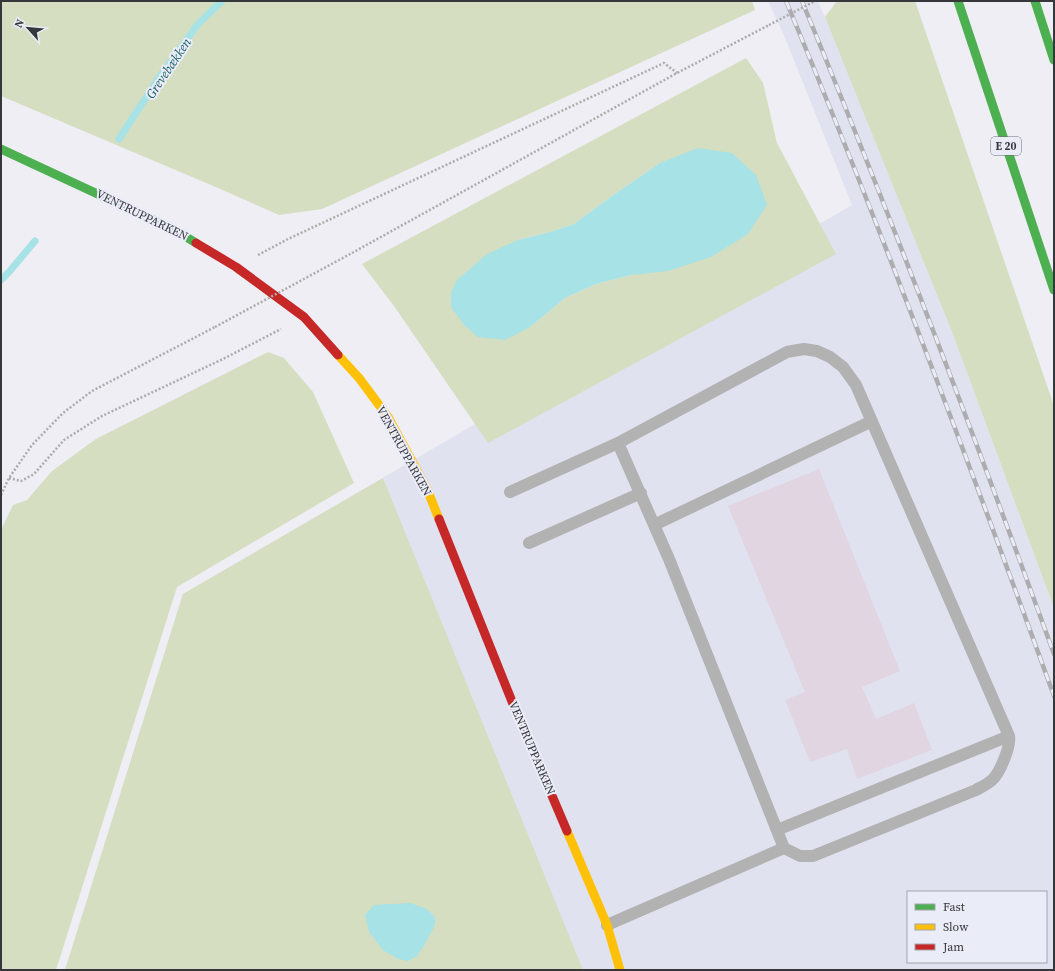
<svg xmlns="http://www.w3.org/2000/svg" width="1055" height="971" viewBox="0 0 1055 971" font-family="'Source Serif 4',serif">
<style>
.built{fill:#e1e2ef;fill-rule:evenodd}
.green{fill:#d5dec0;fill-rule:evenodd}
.water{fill:#a6e2e6}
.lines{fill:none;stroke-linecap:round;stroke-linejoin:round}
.stream{stroke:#a6e2e6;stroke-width:7}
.building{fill:#e0d5e0}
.path{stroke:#adacad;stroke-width:2.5;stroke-dasharray:2 2;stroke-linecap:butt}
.lane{stroke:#b3b2b3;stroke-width:12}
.fast{stroke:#4caf50;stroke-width:9}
.slow{stroke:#ffc107;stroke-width:9}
.jam{stroke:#c62828;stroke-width:9}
.rail-casing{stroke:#adacae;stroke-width:4.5}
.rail{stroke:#eaecf8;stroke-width:3;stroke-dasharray:9;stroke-linecap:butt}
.path-bridge{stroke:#adacad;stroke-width:2.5;stroke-dasharray:2 2;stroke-linecap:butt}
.labels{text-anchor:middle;stroke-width:4;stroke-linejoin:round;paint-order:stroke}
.shield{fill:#eaecf8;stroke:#6c6d74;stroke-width:1}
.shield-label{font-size:11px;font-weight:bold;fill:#36373b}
.street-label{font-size:12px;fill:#36373b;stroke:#eaecf8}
.water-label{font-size:13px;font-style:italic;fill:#176063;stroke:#eaecf8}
</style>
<rect width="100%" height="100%" fill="#eeeef4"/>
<!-- built -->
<path class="built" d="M768 1H818L844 62 952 332 1054 608V970H65L183 594 852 205 783 33ZM908 892H1046V962H908Z"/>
<!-- green -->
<path class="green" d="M1 1H752L755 10 322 209 279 215 218 188 1 96Z
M837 1H915L1054 406V608L952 332 825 17Z
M746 58 763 83 777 143 836 254 488 443 394 306 362 264ZM660 163 631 275 596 284 565 298 530 327 518 240 550 232 574 224 609 198Z
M268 352 284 358 313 392 354 483 177 587 56 970H1V530L13 505 27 500 52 471 96 439Z
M383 478 583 970H65L183 594Z"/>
<!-- water -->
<path class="water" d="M698 148 732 153 756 175 767 205 748 234 711 257 668 271 631 275 596 284 565 298 530 327 505 340 478 337 464 325 451 307V292L457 280 487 254 518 240 550 232 574 224 609 198 660 163Z
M410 903 427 909 435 917V925L425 944 417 956 408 961 398 959 383 950 369 932 365 915 374 905Z"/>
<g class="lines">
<!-- stream -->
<path class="stream" d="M119 139 160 76 198 24 222 1
M1 280 9 272 35 241"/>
</g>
<!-- building -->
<path class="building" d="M819 469 900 671 862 687 876 719 914 703 932 750 857 779 847 749 810 762 785 700 805 692 728 506Z"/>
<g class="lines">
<!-- path -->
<path class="path" d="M352 253 677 73 769 25
M258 255 288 239 664 63 677 73
M9 478 21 481 34 474 64 440 102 416 223 359 281 329
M1 495 9 478 32 445 63 413 92 391 215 327"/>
<!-- lane -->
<path class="lane" d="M618 443 787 352 804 349 817 351 830 357 843 367 856 385 1009 736C1011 746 1000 773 992 780 988 784 981 787 976 790L813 856H800L784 848
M510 492 618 443 669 559 784 848 607 925
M654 525 872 421
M529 543 641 493
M777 830 1009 736"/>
<!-- fast -->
<path class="fast" d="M958 1 1054 290
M1035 1 1054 60
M1 149 175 230 196 243"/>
<!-- slow -->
<path class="slow" d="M338 355 359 378 388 417 427 489 439 519
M567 831 607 925 620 970"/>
<!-- jam -->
<path class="jam" d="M196 243 236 267 304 317 338 355
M439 519 513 704 567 831"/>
<defs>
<path id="rail" d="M786 1C882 230 969 462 1054 696
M802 1C891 217 974 434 1054 654"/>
</defs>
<!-- rail casing -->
<use href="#rail" class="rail-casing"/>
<!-- rail -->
<use href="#rail" class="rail"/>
<!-- path-bridge -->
<path class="path-bridge" d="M769 25 815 1
M215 327 352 253"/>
</g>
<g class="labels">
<!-- shield labels -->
<rect class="shield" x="991" y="137" width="30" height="18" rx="3"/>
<g class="shield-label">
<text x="1006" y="150">E 20</text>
</g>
<!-- street labels -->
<g class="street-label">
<text transform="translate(142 215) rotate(26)" y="4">VENTRUPPARKEN</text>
<text transform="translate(404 451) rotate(61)" y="4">VENTRUPPARKEN</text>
<text transform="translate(532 748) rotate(67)" y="4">VENTRUPPARKEN</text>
</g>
<!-- water labels -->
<g class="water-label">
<text transform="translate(168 68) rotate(-56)" y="5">Grevebækken</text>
</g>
</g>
<!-- border -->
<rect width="1055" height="971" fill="none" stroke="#36373b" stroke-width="4"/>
<!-- legend -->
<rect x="907" y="891" width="140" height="72" fill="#eaecf8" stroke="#a2a4ac"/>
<rect x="915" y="904" width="20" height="6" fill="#4caf50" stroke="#a2a4ac"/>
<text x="943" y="911" font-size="12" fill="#36373b">Fast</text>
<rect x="915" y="924" width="20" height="6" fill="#ffc107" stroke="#a2a4ac"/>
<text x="943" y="931" font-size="12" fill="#36373b">Slow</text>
<rect x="915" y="944" width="20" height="6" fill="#c62828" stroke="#a2a4ac"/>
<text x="943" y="951" font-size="12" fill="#36373b">Jam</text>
<!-- north arrow -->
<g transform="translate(28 28) rotate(297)" stroke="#eaecf8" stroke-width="3" paint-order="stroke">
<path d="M0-3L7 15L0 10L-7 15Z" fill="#36373b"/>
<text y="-6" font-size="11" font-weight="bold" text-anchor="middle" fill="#36373b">N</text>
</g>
</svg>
